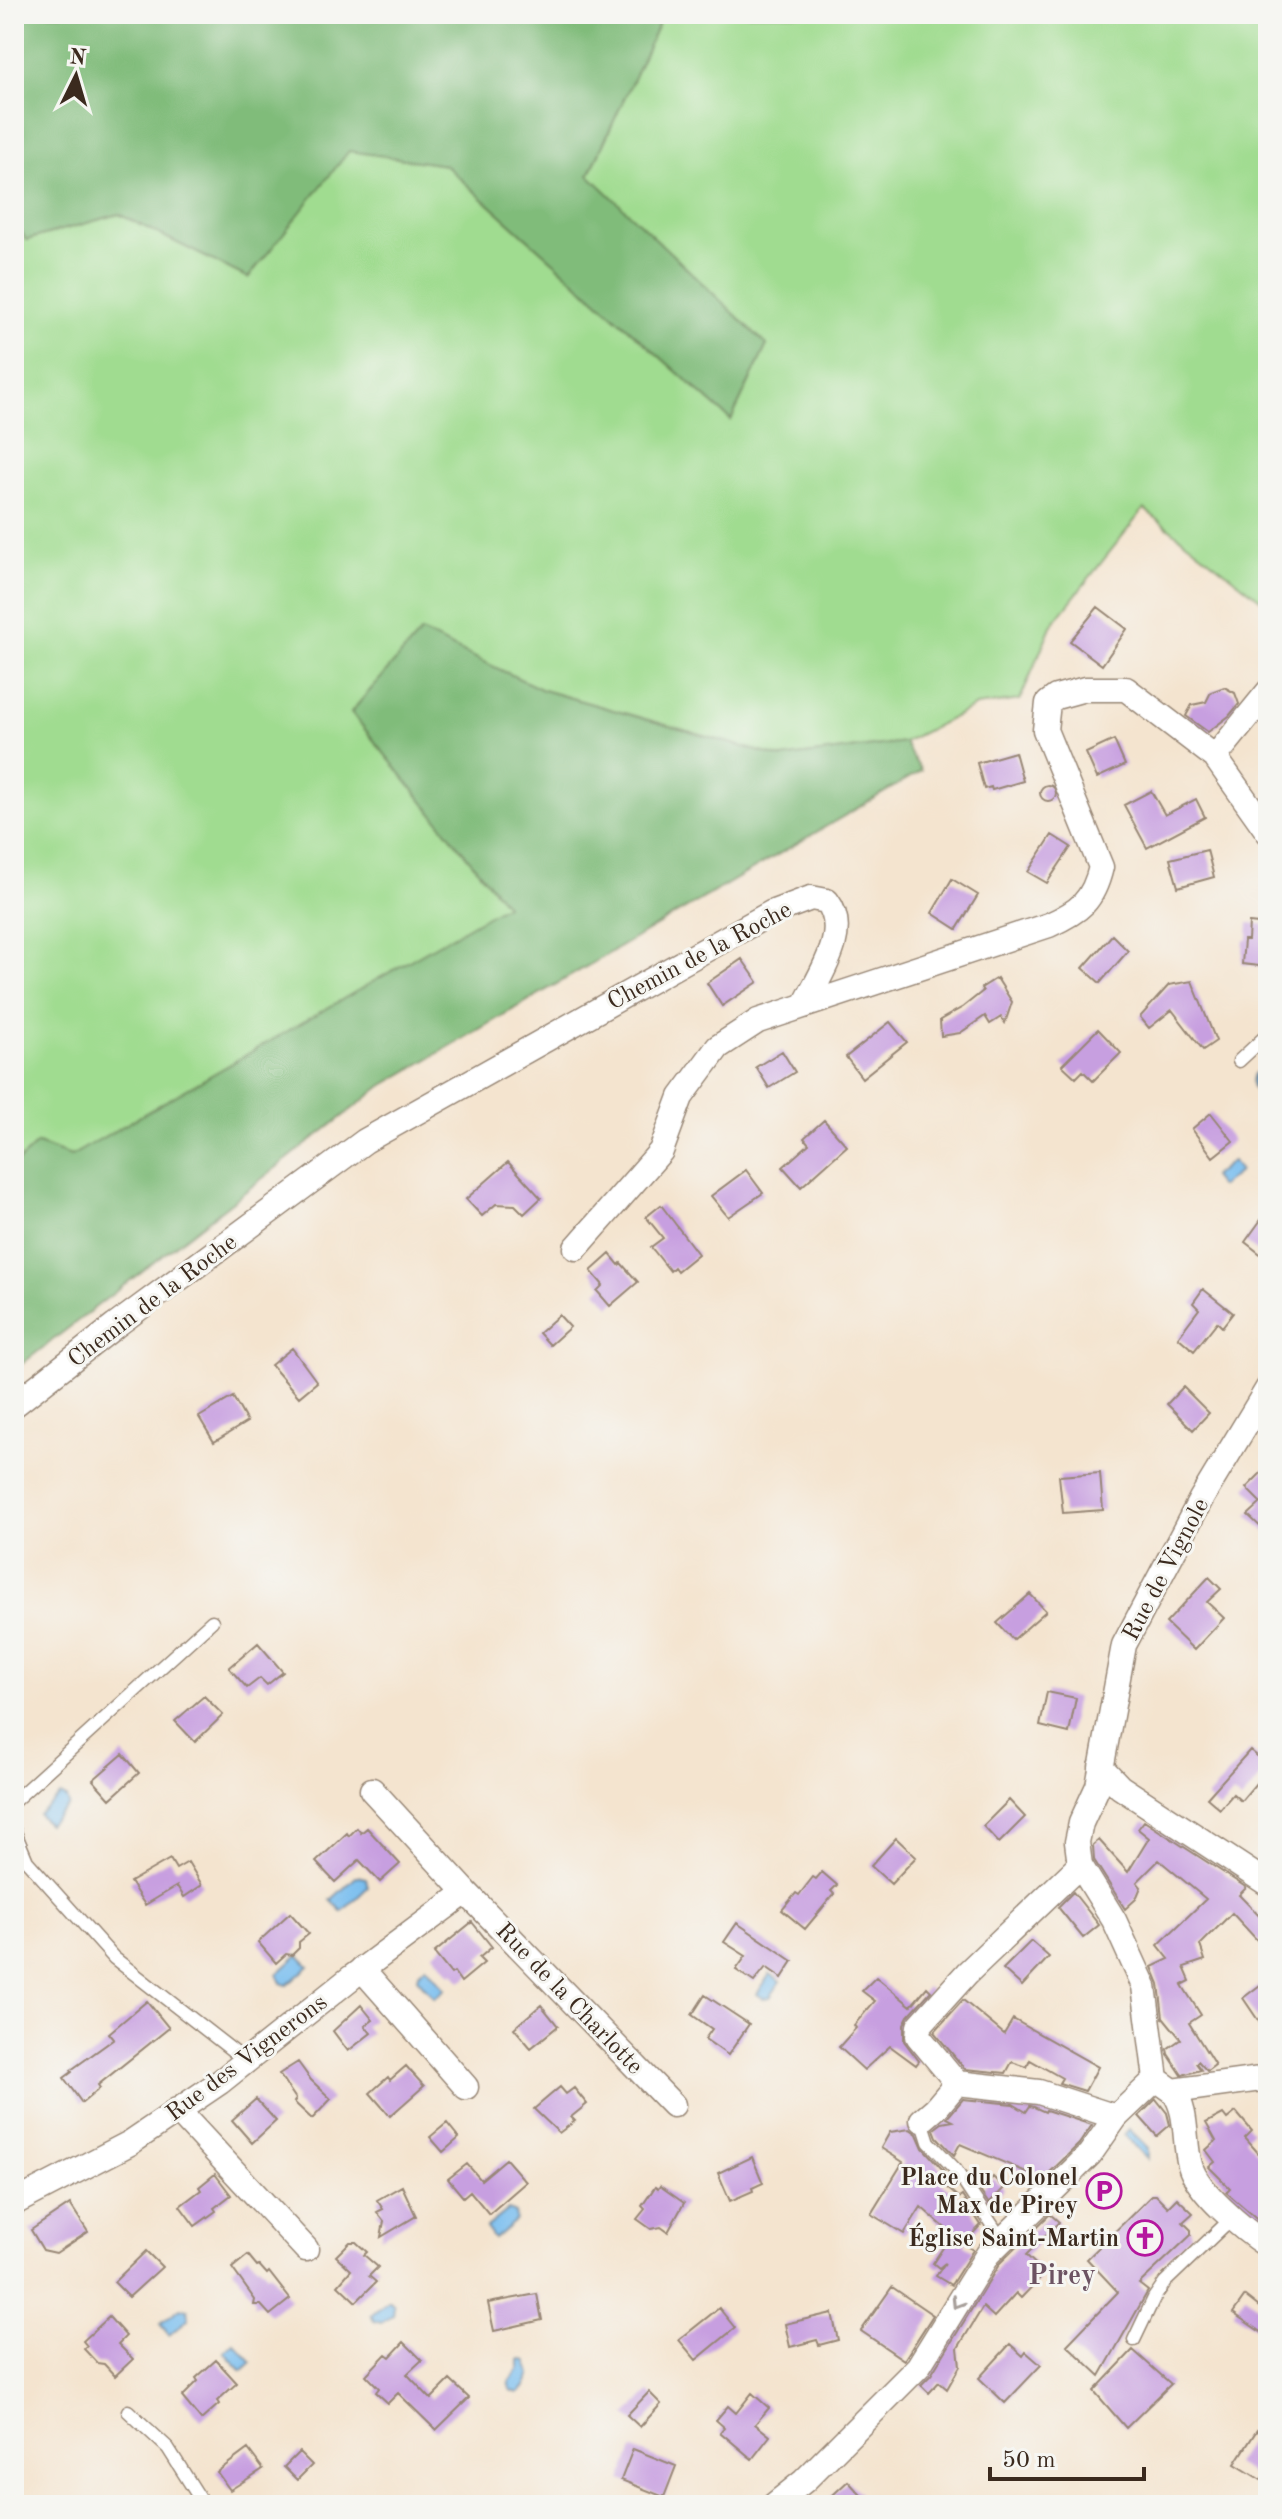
<svg xmlns="http://www.w3.org/2000/svg" width="1282" height="2519" viewBox="0 0 1282 2519" font-family="'Old Standard TT',serif">
<style>
.green{fill:#a0dc90;stroke:#6e8357;stroke-width:2}
.forest{fill:#80bc7a;stroke:#5e734c;stroke-width:2}
.water{fill:#78bdef;stroke:#5a7486;stroke-width:2}
.building{fill:#c79fe0}
.lines{fill:none;stroke-linecap:round;stroke-linejoin:round}
.service-casing{stroke:#988776;stroke-width:15}
.minor-casing{stroke:#988776;stroke-width:27}
.service{stroke:#fff;stroke-width:12}
.minor{stroke:#fff;stroke-width:24}
.oneway{stroke:#a79f9a}
.labels{text-anchor:middle;stroke-width:6;stroke-linejoin:round;paint-order:stroke}
.street-label{font-size:24px;fill:#3b2a1e;stroke:#f6f6f2}
.poi-label{font-size:24px;font-weight:bold;fill:#3b2a1e;stroke:#f6f6f2;text-anchor:end}
.quarter-label{font-size:28px;font-weight:bold;fill:#6c5362;stroke:#f6f6f2}
</style>
<rect width="100%" height="100%" fill="#f6f6f2"/>
<filter id="ink" filterUnits="userSpaceOnUse"><feTurbulence type="fractalNoise" baseFrequency=".0125" numOctaves="2"/><feDisplacementMap in="SourceGraphic" scale="16" xChannelSelector="R" yChannelSelector="G"/><feConvolveMatrix kernelMatrix="1 2 1 2 8 2 1 2 1" color-interpolation-filters="sRGB"/></filter>
<filter id="wash" filterUnits="userSpaceOnUse"><feTurbulence type="fractalNoise" baseFrequency=".006" numOctaves="4" result="noise"/><feDisplacementMap in="SourceGraphic" scale="32" xChannelSelector="R" yChannelSelector="G"/><feGaussianBlur stdDeviation="1.8" result="paint"/><feColorMatrix in="noise" values="0 0 0 0 0 0 0 0 0 0 0 0 0 0 0 0 0 1.4 0 .05"/><feComposite in="paint" operator="in"/></filter>
<g filter="url(#wash)">
<rect width="100%" height="100%" fill="#f4e4cf"/>
<!-- green -->
<path class="green" d="M660 14H1268V605L1144 509 1051 626 1020 700 976 706 904 742 782 758 543 690 421 633 351 712 507 905 71 1156 37 1144 14 1165V219L26 240 119 214 248 278 349 150 445 165 731 420 767 345 589 176 661 16Z"/>
<!-- forest -->
<path class="forest" d="M14 14H660L662 16 589 175 767 345 731 420 445 165 349 151 248 278 119 214 26 240 14 219Z
M421 632 543 690 782 758 904 742 921 771 382 1086 14 1370V1165L37 1144 71 1156 506 905 351 712Z"/>
<!-- water -->
<path class="water" d="M1262 1069 1266 1072C1267 1079 1268 1088 1268 1095L1263 1098C1253 1093 1250 1084 1254 1074Z
M1232 1161 1240 1171 1220 1187 1212 1177Z
M60 1795 66 1798 68 1805 48 1824 38 1814Z
M357 1876 366 1878 368 1887 342 1912 331 1900Z
M298 1955 309 1966 287 1985 281 1983 277 1974Z
M426 1966 445 1989 434 1998 417 1978 418 1973Z
M770 1974 781 1981 770 1997 763 1998 757 1994Z
M1129 2129 1148 2148V2159L1124 2135Z
M508 2210 515 2213 516 2220 494 2239 486 2228Z
M389 2300 394 2305 393 2315 381 2323 374 2321 371 2315Z
M180 2308 188 2310 189 2318 169 2335 160 2324Z
M234 2343 252 2362 242 2371 224 2352Z
M520 2359 527 2361 531 2374 524 2388 518 2393 511 2390 509 2382 520 2368Z"/>
<g id="blocks">
<!-- building -->
<path class="building" d="M1098 607 1127 629 1102 665 1070 641Z
M1224 687 1235 693 1239 704 1229 716 1208 732 1186 716 1187 714 1192 705 1206 702 1211 692Z
M1114 740 1125 765 1097 778 1086 753Z
M1015 752 1023 781 992 790 991 787 984 789 977 763Z
M1040 793a8 8 0 1 1 16 0a8 8 0 1 1-16 0Z
M1151 791 1165 815 1196 799 1205 817 1147 848 1124 805Z
M1052 835 1071 847 1047 883 1028 872Z
M1207 850 1214 877 1178 887 1170 859Z
M952 879 978 895 957 929 932 913Z
M1249 923 1268 925V967L1242 964 1244 940H1248Z
M1112 935 1128 951 1100 983 1083 968Z
M742 959 758 982 722 1006 707 983Z
M997 978 1012 1002 1005 1023 1001 1017 990 1024 985 1016 960 1033 941 1036 940 1020 963 1007 983 991 981 988Z
M1192 981 1216 1041 1203 1050 1172 1010 1149 1028 1140 1017 1169 985Z
M890 1022 907 1042 862 1078 846 1057Z
M1098 1029 1121 1053 1093 1081 1083 1071 1076 1078 1062 1065Z
M782 1051 795 1072 769 1088 756 1067Z
M1211 1113 1233 1141 1213 1157 1192 1129Z
M824 1120 847 1146 801 1187 783 1167 809 1144 804 1138Z
M508 1162 541 1198 524 1214 515 1205 496 1204 482 1216 466 1199Z
M746 1170 763 1193 728 1217 711 1196Z
M661 1205 698 1254 677 1271 674 1267 670 1271 651 1247 663 1238 646 1217Z
M1268 1210V1260L1245 1242Z
M610 1254 619 1265 621 1263 638 1282 610 1306 597 1291 603 1285 591 1271Z
M1203 1289 1233 1313 1222 1327 1217 1322 1194 1351 1178 1337 1199 1309 1193 1303Z
M559 1315 570 1327 550 1345 539 1333Z
M292 1348 317 1382 299 1397 271 1365Z
M1183 1387 1209 1413 1193 1430 1167 1404Z
M233 1397 247 1422 214 1442 199 1417Z
M1268 1466V1534L1248 1515 1261 1503 1246 1488Z
M1100 1473 1103 1510 1063 1513 1059 1476Z
M1209 1577 1221 1589 1207 1602 1224 1618 1194 1650 1166 1623Z
M1030 1594 1046 1611 1013 1640 997 1623Z
M258 1643 283 1672 267 1685 260 1678 247 1688 229 1668Z
M1047 1692 1076 1698 1069 1733 1040 1726Z
M204 1696 223 1715 195 1742 175 1721Z
M1250 1750 1268 1765V1769L1241 1801 1233 1794 1220 1809 1207 1798Z
M123 1754 139 1773 110 1799 93 1780Z
M1009 1800 1025 1817 999 1843 983 1826Z
M1144 1821 1244 1886 1246 1888 1239 1895 1268 1925V1952L1232 1913 1200 1945 1205 1960 1184 1967 1190 1981 1182 1985 1201 2015 1189 2023 1215 2065 1207 2071 1198 2061 1196 2063 1201 2070 1182 2075 1168 2054 1167 2049 1181 2039 1163 2017 1159 1984 1152 1967 1169 1959 1158 1945 1206 1899 1159 1860 1137 1882 1141 1887 1136 1899 1125 1909 1094 1860 1093 1845 1099 1840 1128 1872 1149 1838 1138 1829Z
M357 1828 361 1833 367 1828 400 1864 380 1882 359 1860 335 1882 316 1862 347 1833 349 1836Z
M896 1838 916 1857 891 1884 871 1866Z
M170 1859 176 1869 188 1862 202 1885 184 1897 177 1886 145 1905 130 1882Z
M822 1872 837 1885 831 1891 834 1894 805 1929 782 1910 796 1893 799 1895 813 1877 816 1879Z
M1073 1892 1099 1925 1083 1938 1058 1907Z
M290 1913 309 1934 299 1942V1948L292 1955 286 1954 276 1963 258 1942Z
M472 1922 492 1947 479 1958 484 1963 461 1982 454 1972 451 1974 434 1953Z
M737 1923 793 1961 782 1978 766 1967 754 1982 736 1970 746 1956 724 1942Z
M1031 1941 1049 1957 1022 1986 1003 1969Z
M876 1977 911 2006 927 1987 931 1991 908 2016 904 2024V2041L919 2061 916 2065 890 2046 864 2070 839 2047 856 2028 854 2025 875 2001 862 1991Z
M1268 1979V2035L1243 1998Z
M705 1995 749 2024 728 2055 705 2039 712 2029 692 2015Z
M963 2000 1004 2034 1013 2019 1098 2067 1085 2091 1059 2083 1062 2078 1030 2060 1027 2067 1012 2062 1006 2073 965 2069 934 2032Z
M147 2001 169 2028 98 2085 100 2088 82 2103 64 2078 72 2072 71 2070 114 2039 109 2033Z
M361 2005 373 2020 365 2026 371 2033 348 2051 333 2031Z
M541 2005 558 2026 531 2048 514 2028Z
M298 2062 311 2080 331 2099 312 2119 294 2102 296 2099 279 2074Z
M406 2066 424 2086 390 2116 370 2093 388 2077 390 2080Z
M560 2087 566 2094 574 2088 587 2104 571 2117 575 2121 559 2133 534 2109Z
M256 2099 276 2121 252 2143 232 2120Z
M963 2099 1013 2104 1026 2112 1030 2106 1034 2107 1045 2112 1046 2110 1092 2125 1079 2144 1043 2179 960 2144 954 2155 937 2137 934 2129 942 2123 953 2121 947 2118Z
M1156 2099 1167 2113 1170 2125 1157 2136 1139 2116Z
M1236 2112 1252 2131 1245 2138 1268 2164V2228L1226 2192 1230 2188 1209 2167 1215 2162 1206 2150 1216 2141 1206 2123 1223 2114 1227 2119Z
M447 2123 459 2138 443 2152 430 2137Z
M910 2129 917 2134 923 2148 944 2171 939 2181 959 2198 962 2196 981 2225 963 2244 973 2250 951 2285 936 2276 945 2263 939 2268 933 2263 952 2234 921 2207 904 2234 871 2214 903 2162 881 2148 890 2132Z
M752 2157 763 2183 752 2188 753 2191 730 2201 718 2173Z
M506 2159 526 2182 489 2214 470 2191 463 2197 448 2179 467 2164 481 2180Z
M215 2174 231 2195 214 2208 216 2211 195 2226 180 2206 201 2190 199 2187Z
M993 2177 1004 2188 989 2204 980 2191Z
M402 2186 416 2216 381 2237 384 2221 377 2212 383 2209 377 2200Z
M660 2186 684 2203 668 2232 661 2227 651 2229 637 2219 645 2209 642 2206 655 2187 658 2189Z
M1152 2195H1156L1168 2207 1177 2198 1193 2213 1183 2222 1191 2230V2235L1139 2284 1148 2291 1100 2376 1067 2345 1118 2292 1087 2259Z
M70 2204 88 2232 56 2253 43 2250 31 2230Z
M1050 2214 1059 2222 1026 2255 1045 2273 1021 2298 1016 2293 994 2317 983 2307 958 2348 960 2366 947 2389 939 2382 929 2393 921 2385 931 2375 1000 2263Z
M350 2242H356L367 2252 364 2255 378 2267 369 2276 376 2282 356 2302 338 2285 351 2270 336 2256Z
M146 2251 162 2267 129 2297 114 2282Z
M248 2255 257 2266 259 2265 267 2274 269 2272 290 2299 270 2315 261 2305H254L255 2300 232 2268Z
M892 2287 933 2315 904 2360 861 2331Z
M537 2294 542 2320 494 2331 488 2303Z
M1245 2296 1268 2314V2337L1233 2313Z
M719 2308 735 2328 696 2360 679 2340Z
M832 2313 838 2340 819 2345 817 2340 790 2347 785 2324Z
M109 2317 126 2336 118 2344 133 2359 115 2376 104 2364 97 2363 84 2349 87 2346 83 2341Z
M404 2342 422 2360 407 2374 431 2399 450 2380 469 2398 436 2430 398 2393 388 2403 376 2392 379 2388 366 2375 386 2354 390 2357Z
M1010 2344 1023 2356 1026 2352 1041 2365 1005 2403 979 2378Z
M1133 2350 1171 2384 1126 2428 1094 2391Z
M216 2360 237 2383 217 2401 219 2404 201 2420 182 2397 198 2381 196 2378Z
M649 2392 661 2404 640 2427 627 2415Z
M752 2393 769 2408 755 2424 770 2436 752 2459 720 2432 724 2427 716 2420 728 2406 736 2413Z
M1257 2430 1268 2437V2469L1261 2480 1235 2464Z
M248 2449 263 2469 230 2490 217 2472Z
M633 2449 676 2466 664 2497 621 2480Z
M299 2452 312 2465 297 2480 284 2467Z
M848 2481 870 2505H822Z"/>
</g>
</g>
<g filter="url(#ink)">
<use href="#blocks" fill-opacity="0" stroke="#988776" stroke-width="2"/>
<g class="lines">
<defs>
<path id="service" d="M1239 1061 1268 1034
M14 1801 212 1621
M14 1830 27 1861 114 1958 246 2061
M922 2120 929 2142 955 2169 1002 2240
M1134 2340 1154 2298 1165 2282 1232 2218
M128 2411 168 2448 204 2505"/>
<path id="minor" d="M1215 757 1268 692
M576 1248 661 1151 681 1097 718 1047 758 1021 1049 925C1080 911 1093 901 1101 867L1045 730 1048 703 1056 697 1085 689H1126L1215 757 1268 832
M14 1405 115 1326 365 1141 771 913 811 898 827 901C851 932 820 974 805 1005
M1101 1767 1120 1787 1268 1884
M372 1790 466 1892 673 2105
M362 1969 466 2087
M1156 2079 1144 1986 1114 1920 1080 1865 1077 1842 1081 1823 1098 1786 1124 1645 1201 1499 1268 1388
M957 2083 918 2036 919 2026 967 1973 1080 1865
M957 2083 1039 2092 1116 2117
M1173 2091C1189 2112 1183 2140 1190 2165 1197 2192 1245 2231 1268 2246
M177 2110 306 2249
M922 2120 936 2108 957 2083
M14 2203 130 2143 220 2082 352 1977 466 1892
M774 2505 804 2481 918 2367 988 2254 1090 2154 1116 2117 1156 2079 1173 2091 1268 2078"/>
</defs>
<!-- service casing -->
<use href="#service" class="service-casing"/>
<!-- minor casing -->
<use href="#minor" class="minor-casing"/>
<!-- service -->
<use href="#service" class="service"/>
<!-- minor -->
<use href="#minor" class="minor"/>
</g>
<!-- one-way arrows -->
<defs><path id="oneway-chevron" d="M-2-3.5L2.5 0L-2 3.5" fill="none" stroke-width="1.6" stroke-linecap="round" stroke-linejoin="round" transform="scale(2)"/></defs>
<use class="oneway" href="#oneway-chevron" transform="translate(957 2303) rotate(122)"/>
</g>
<!-- icons -->
<defs>
<symbol id="parking-ring" viewBox="-11 -11 22 22"><circle r="9.5" fill="#f6f6f2" stroke="#b5179e" stroke-width="1.5"/><path d="M-3.5-5.5H1a3.5 3.5 0 0 1 0 7H-1V5.5H-3.5ZM-1-3.4V-.6H.8a1.4 1.4 0 0 0 0-2.8Z" fill="#b5179e"/></symbol>
<symbol id="church-ring" viewBox="-11 -11 22 22"><circle r="9.5" fill="#f6f6f2" stroke="#b5179e" stroke-width="1.5"/><path d="M-1.2-6h2.4v3.5h3.3v2.4h-3.3V6h-2.4V-.1h-3.3v-2.4h3.3Z" fill="#b5179e"/></symbol>
</defs>
<g fill-rule="evenodd">
<use href="#parking-ring" x="1084" y="2171" width="40" height="40"/>
<use href="#church-ring" x="1125" y="2218" width="40" height="40"/>
</g>
<g class="labels">
<!-- street labels -->
<g class="street-label">
<text transform="translate(699 955) rotate(-28)" y="8">Chemin de la Roche</text>
<text transform="translate(152 1300) rotate(-37)" y="8">Chemin de la Roche</text>
<text transform="translate(1165 1569) rotate(-62)" y="8">Rue de Vignole</text>
<text transform="translate(570 1998) rotate(46)" y="8">Rue de la Charlotte</text>
<text transform="translate(246 2057) rotate(-37)" y="8">Rue des Vignerons</text>
</g>
<!-- poi labels -->
<g class="poi-label">
<text x="1078" y="2185">Place du Colonel<tspan x="1078" dy="28">Max de Pirey</tspan></text>
<text x="1119" y="2246">Église Saint-Martin</text>
</g>
<!-- quarter labels -->
<g class="quarter-label">
<text x="1062" y="2284">Pirey</text>
</g>
</g>
<!-- margin -->
<rect width="1282" height="2519" fill="none" stroke="#f6f6f2" stroke-width="48"/>
<!-- north arrow -->
<g transform="translate(76 76) rotate(5)" stroke="#f6f6f2" stroke-width="6" paint-order="stroke">
<path d="M0-6L14 30L0 20L-14 30Z" fill="#3b2a1e"/>
<text y="-12" font-size="22" font-weight="bold" text-anchor="middle" fill="#3b2a1e">N</text>
</g>
<!-- scale -->
<path d="M990 2467v12h154v-12" fill="none" stroke="#3b2a1e" stroke-width="4"/>
<text x="1002" y="2467" font-size="24" fill="#3b2a1e" stroke="#f6f6f2" stroke-width="6" paint-order="stroke">50 m</text>
</svg>
